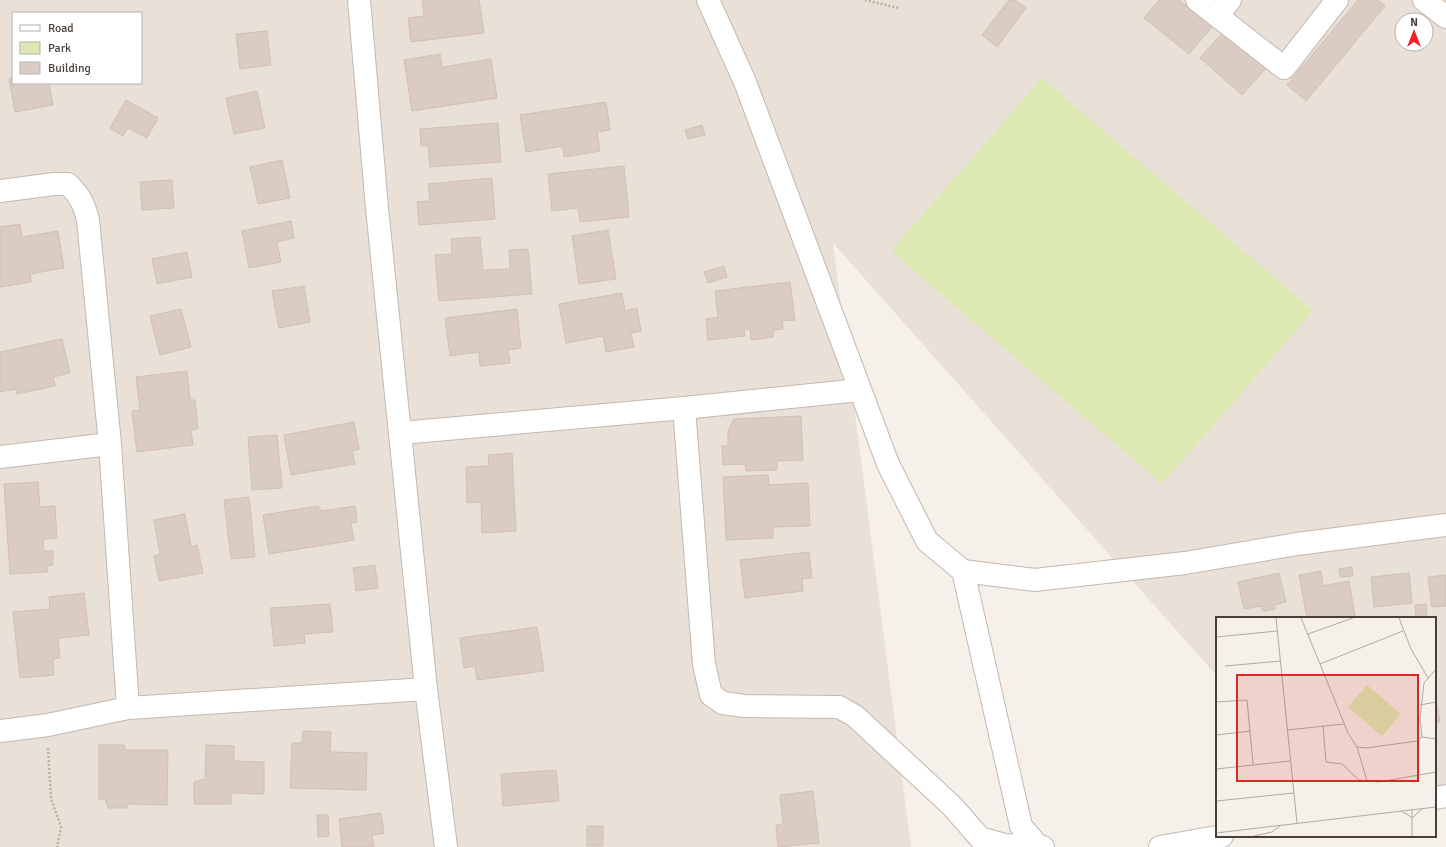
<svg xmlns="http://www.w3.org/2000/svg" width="1446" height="847" viewBox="0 0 1446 847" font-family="Signika,sans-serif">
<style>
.residential{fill:#e9e0d8;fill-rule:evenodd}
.green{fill:#dce9b3}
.building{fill:#daccc2;stroke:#d2bfb3}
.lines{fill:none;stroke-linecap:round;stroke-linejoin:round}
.minor-casing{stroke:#c4b8b0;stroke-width:24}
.path{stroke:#c3ae9e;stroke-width:2.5;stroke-dasharray:2 2;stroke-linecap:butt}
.minor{stroke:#fff;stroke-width:22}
.inset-road{fill:none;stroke:#b0a9a3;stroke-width:1}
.view{fill:#d62828;fill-opacity:0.15;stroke:#d62828;stroke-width:2}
.inset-edge{fill:none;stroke:#493f38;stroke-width:2}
</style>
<rect width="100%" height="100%" fill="#f5f0ea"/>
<!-- residential -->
<path class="residential" d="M0 0H1446V792L1435 793V618H1217V676L833 243 911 847H0ZM13 13H141V83H13ZM1402 20H1426V44H1402Z"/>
<!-- green -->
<path class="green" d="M1042 78 1313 311 1162 484 891 251Z"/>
<!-- building -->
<path class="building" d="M422 0H479L484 33 411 42 408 18 424 16Z
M1009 0H1015L1026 8 997 47 982 35Z
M1159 0H1179L1212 27 1189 54 1144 18Z
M1358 0H1378L1385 6 1306 101 1287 85Z
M267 31 271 65 240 69 236 34Z
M1224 31 1266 68 1242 95 1200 58Z
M440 54 442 67 491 59 497 98 412 111 404 60Z
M13 78V83H49L53 105 15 112 9 79Z
M257 91 265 128 234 134 226 98Z
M126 100 158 118 147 138 128 128 123 136 110 128Z
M606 102 610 130 597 132 600 151 564 157 563 146 526 152 520 115Z
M498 123 501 162 430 167 428 145 421 146 420 129Z
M702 125 705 135 688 139 685 130Z
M282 160 290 198 258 204 250 167Z
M624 166 629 217 580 222 578 208 552 211 548 174Z
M492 178 495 219 419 225 417 202 430 201 428 184Z
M172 180 174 208 142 210 140 182Z
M291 221 294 238 277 242 281 262 249 268 242 231Z
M20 224 22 237 58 231 64 268 30 274 31 282 0 287V227Z
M608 230 616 279 579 284 572 236Z
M480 237 483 270 510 269 509 250 528 249 532 294 439 301 435 255 452 254 451 239Z
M187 252 192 277 157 284 152 259Z
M724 266 727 277 708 283 704 272Z
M790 282 795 320 782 321 783 329 773 330V337L751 340 750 329 744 330 745 336 708 340 706 319 718 317 715 291Z
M304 286 310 322 279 328 272 291Z
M622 293 625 311 637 308 641 331 631 333 634 347 606 352 603 336 566 343 559 304Z
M181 309 191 347 160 355 150 316Z
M517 309 521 348 508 350 510 363 480 366 479 352 450 356 445 318Z
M62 339 70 373 53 377 55 386 17 394 16 389 0 392V352Z
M187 371 190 400H195L198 429 191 430 193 445 137 452 132 411 140 410 136 377Z
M801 416 803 460 777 461V470L746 471 745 464 723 465 722 446H728V431L734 419Z
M354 422 359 449 352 451 355 464 291 475 284 435Z
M277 435 282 488 252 490 248 437Z
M512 453 516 531 482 533 481 502 467 503 466 467 489 466 488 455Z
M768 475 769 485 808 483 810 526 773 527V538L726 540 723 477Z
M38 482 40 507 55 506 57 538 43 539 44 551H53V565L47 566 48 572 10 574 4 484Z
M249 497 255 557 231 559 224 500Z
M318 506 322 511 355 506 357 522 351 523 354 540 269 554 263 515Z
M185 514 191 547 197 545 203 573 159 581 154 556 160 554 154 520Z
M809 552 812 578 802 579 803 591 745 598 740 560Z
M375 565 378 588 356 591 353 568Z
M1352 567 1353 576 1340 577 1339 569Z
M1321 571 1323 586 1349 581 1355 616 1342 618H1307L1299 575Z
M1279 573 1286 602 1274 605 1275 609 1263 611 1261 606 1244 609 1238 582Z
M1409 573 1412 603 1374 607 1371 577Z
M1446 575V606L1432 607 1428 577Z
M84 593 89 635 58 638 60 658 53 659 54 675 20 678 13 612 50 609 49 597Z
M330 604 333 632 304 634 305 643 274 646 270 608Z
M1426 604 1427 618H1416L1415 605Z
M537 627 544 671 477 680 475 666 464 668 460 638Z
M1435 693 1440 722 1435 723Z
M303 731 331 732 330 752 367 753 366 790 290 788 292 743H302Z
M99 745H124L126 750H168L167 805 127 804V808H108L105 799H99Z
M206 745 234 746V761L264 762V794L231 793V804H194V782L205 779Z
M556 770 559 801 503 806 501 774Z
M813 791 819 843 778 847 776 825 783 824 780 795Z
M381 813 384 833 372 835 374 847H342L339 819Z
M317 815H328L329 836 318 837Z
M587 826H603V846H587Z"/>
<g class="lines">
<defs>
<path id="minor" d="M359 0 377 208 426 689 446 847
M708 0 745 82 888 464 927 541 963 571 1035 580 1185 563 1297 544 1446 525
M1197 0 1284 68 1337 0
M1424 0 1446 17
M1218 16 1230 0
M0 191 54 184H68C80 196 84 204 88 220L110 444 128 708
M684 408 704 664 711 695 723 703 744 706 839 707 855 716 952 806 980 838 1005 845 1038 846
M401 433 684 408 860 390
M0 457 110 444
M963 571 1021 826 1038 846 1043 847
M0 731 48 725 128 708 426 689
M1435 798 1446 796
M1160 847 1222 836"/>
</defs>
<!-- minor casing -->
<use href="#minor" class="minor-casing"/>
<!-- path -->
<path class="path" d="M865 0 899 8
M48 748 51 798 61 827 57 847"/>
<!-- minor -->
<use href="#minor" class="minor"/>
</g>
<!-- overview -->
<g transform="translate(1216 617)">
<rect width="220" height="220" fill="#f5f0ea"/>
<path d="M151 68 185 97 166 119 132 90Z" fill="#dce9b3"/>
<path class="inset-road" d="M60 1 81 206M85 1 104 47 187 14M183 1 195 32 212 61M92 17 137 1M0 20 61 14M104 47 132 116 141 130 150 131 201 124 206 120M9 49 65 44M220 52 208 66 204 101 206 120 220 122M0 85 31 83 37 147M204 88 220 85M107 109 110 145 126 147 143 163 151 164M71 113 128 107M0 118 35 114M141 130 151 164 163 165 220 155M0 152 74 144M0 184 78 176M185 194 197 201M197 200 207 191M0 216 220 190M38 219 56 215 64 209M196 219V192"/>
<path class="view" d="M21 58H202V164H21Z"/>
<rect width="220" height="220" class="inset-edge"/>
</g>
<!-- legend -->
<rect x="12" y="12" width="130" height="72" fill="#ffffff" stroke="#b6b2af"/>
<rect x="20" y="25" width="20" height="6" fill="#ffffff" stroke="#b6b2af"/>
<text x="48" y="32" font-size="12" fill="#493f38">Road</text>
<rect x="20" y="42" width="20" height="12" fill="#dce9b3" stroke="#b6b2af"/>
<text x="48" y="52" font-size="12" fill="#493f38">Park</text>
<rect x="20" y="62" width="20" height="12" fill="#daccc2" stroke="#b6b2af"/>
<text x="48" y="72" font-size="12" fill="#493f38">Building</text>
<!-- north arrow -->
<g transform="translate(1414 32)"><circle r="19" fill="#ffffff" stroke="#b6b2af"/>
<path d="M0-3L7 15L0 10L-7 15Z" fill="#fa1c27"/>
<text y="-6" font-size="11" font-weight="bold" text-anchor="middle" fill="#493f38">N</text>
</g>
</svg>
